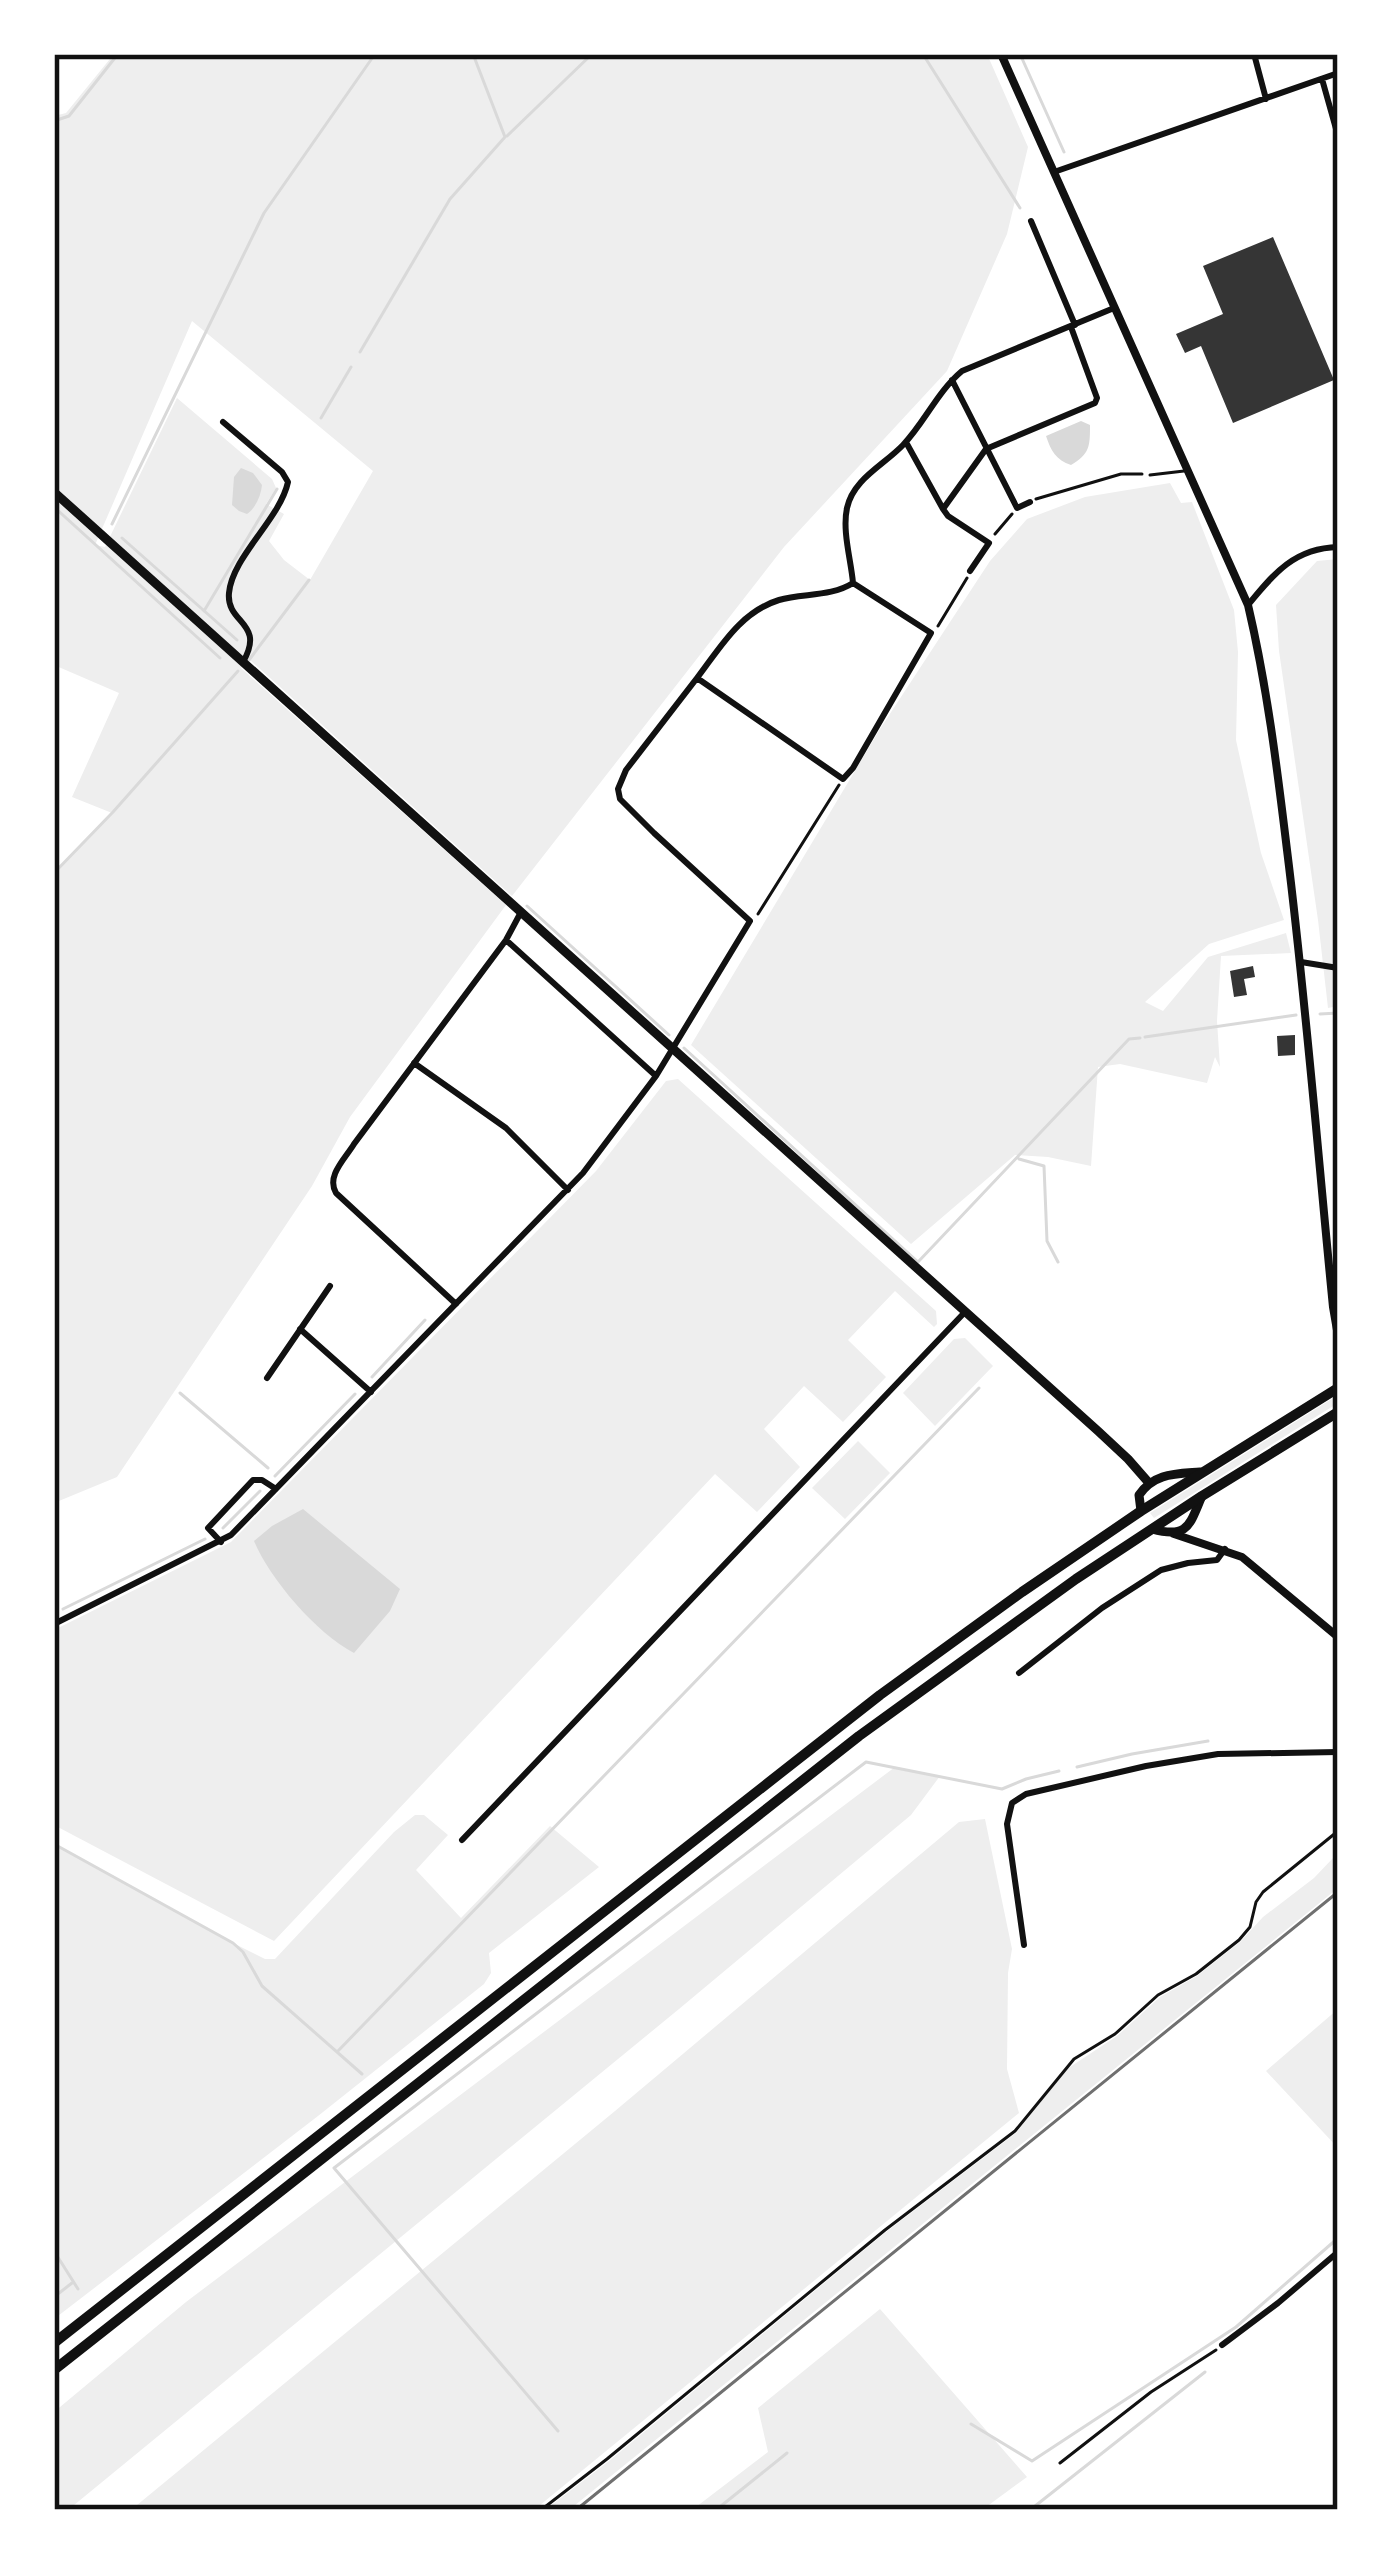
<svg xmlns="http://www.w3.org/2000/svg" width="1392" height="2564" viewBox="0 0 1392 2564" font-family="Overpass,sans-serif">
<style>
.green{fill:#eee;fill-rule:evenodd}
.water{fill:#d9d9d9}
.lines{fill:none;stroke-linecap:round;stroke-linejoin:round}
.stream{stroke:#d9d9d9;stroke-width:3}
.building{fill:#353535}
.path{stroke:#111;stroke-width:3}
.service{stroke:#111;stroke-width:3}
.minor{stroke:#111;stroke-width:6}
.tertiary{stroke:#111;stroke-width:8}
.secondary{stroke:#111;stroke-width:9}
.trunk{stroke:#111;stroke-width:10}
.rail{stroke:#707070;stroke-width:3}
.neatline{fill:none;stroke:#111;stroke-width:4.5}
</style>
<rect width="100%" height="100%" fill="#fff"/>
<!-- green -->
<path class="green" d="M114 54H987L1028 147 1007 234 947 371 784 547 512 896 250 660 241 668 506 905 350 1117 312 1186 117 1477 54 1503V873L112 813 72 797 119 693 54 665V116L66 113ZM192 321 373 471 310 580 284 560 269 541 284 514 266 504 276 488 272 479 177 398 105 547 95 545Z
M1170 483 1181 503 1192 502 1234 610 1238 652 1236 740 1261 853 1284 920 1209 944 1145 1002 1163 1011 1208 957 1286 933 1291 953 1221 956 1217 1021 1220 1067 1215 1057 1207 1083 1120 1064 1098 1067 1091 1166 1048 1157 1015 1155 911 1244 691 1045 880 729 990 561 1027 519 1085 497Z
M1338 559V1006L1328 1008 1318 920 1279 651 1276 605 1317 561Z
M678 1079 936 1311 937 1324 934 1327 895 1291 848 1340 886 1377 843 1422 804 1386 764 1429 800 1467 757 1512 715 1474 274 1941 54 1825V1630L231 1542 596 1171 666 1081Z
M965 1338 993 1366 935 1426 903 1393 954 1339Z
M1338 1395V1403L1154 1518 1150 1513Z
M858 1441 890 1473 845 1519 812 1488Z
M895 1767 940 1776 911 1815 679 2009 68 2510H54V2412L186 2302Z
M415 1815H424L448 1835 416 1870 461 1918 550 1826 599 1867 489 1953 491 1973 484 1984 318 2116 54 2319V1844L233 1943 265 1959H275L394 1832Z
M985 1819 1012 1949 1008 1973 1007 2069 1019 2113 534 2510H131L615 2111 959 1822Z
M1333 1858 1338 1865V1888L569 2510H545L609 2461 886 2232 1016 2133 1067 2069 1117 2036 1160 1997 1197 1976 1240 1942 1263 1917 1314 1878Z
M1338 2009V2148L1266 2071Z
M880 2309 1027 2477 982 2510H692L768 2452 758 2408Z"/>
<!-- water -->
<path class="water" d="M1081 421 1090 425C1090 446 1090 454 1071 465 1056 460 1051 451 1046 436Z
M241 468 253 473 262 485C261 495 256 508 247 514L239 511 232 505 234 477Z
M303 1509 400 1589 390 1611 354 1653C316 1633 270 1579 254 1541L272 1526Z"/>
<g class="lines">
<!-- stream -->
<path class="stream" d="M1020 54 1064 152
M926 59 1020 208
M54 121 69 116 118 54
M507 136 592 54
M360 352 450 199 505 137 473 54
M321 418 351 367
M54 507 220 658
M112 524 264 213 375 54
M122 538 237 640
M204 611 277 489
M249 660 309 580
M54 873 113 812 238 671
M527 906 669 1035
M1320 1014 1338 1013
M1145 1037 1296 1015
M684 1048 918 1262 1129 1039 1140 1038
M1019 1159 1044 1166 1047 1241 1058 1262
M372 1377 425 1320
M180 1393 268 1468
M275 1476 355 1394
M223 1528 260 1491
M63 1609 205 1539
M1077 1767 1132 1754 1208 1741
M54 1844 233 1943 243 1952 262 1986 362 2074
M337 2052 979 1388
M54 2251 78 2289
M54 2297 72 2283
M971 2424 1032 2461 1236 2327 1338 2238
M558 2431 334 2168 866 1762 1002 1789 1026 1779 1059 1771
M54 2501 59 2510
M716 2510 787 2453
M1030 2510 1205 2372"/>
</g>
<!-- building -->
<path class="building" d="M1273 237 1334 380 1233 423 1201 346 1185 353 1176 334 1223 314 1203 266Z
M1253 966 1255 977 1244 979 1247 995 1234 997 1230 971Z
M1295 1035V1055L1278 1056 1277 1036Z"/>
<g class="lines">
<!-- path -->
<path class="path" d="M1036 499 1121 474H1142
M995 534 1012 514
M938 626 967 578
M758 914 839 785
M1060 2463 1151 2392 1216 2350
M541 2510 607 2459 885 2230 1015 2131 1074 2059 1115 2034 1158 1995 1196 1974 1239 1940 1250 1927 1256 1902 1263 1892 1338 1831"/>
<!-- service -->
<path class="service" d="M1150 475 1184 471"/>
<!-- minor -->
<path class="minor" d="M1254 54 1266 99
M1322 79 1338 136
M1054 172 1338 73
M1031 221 1075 325
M952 380 1017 508 1030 502
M223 422 282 472 288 482C280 519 232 557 229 593 226 624 266 622 243 662
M907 444 943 509
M970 571 989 543 948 516 943 509 986 449 1095 403 1097 398 1071 327
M853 583C831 597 803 593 779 600 740 612 720 648 697 678L843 779 853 768 931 633 853 583C851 560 842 531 847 508 853 479 884 465 903 445 925 422 937 392 962 371L1114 308
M1248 605C1274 573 1295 548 1338 547
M506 940 656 1076
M1301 962 1338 968
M414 1063 506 1128 568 1190
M456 1304 336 1193C326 1176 345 1159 354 1144L506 940 521 912
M300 1329 371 1392
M267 1378 330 1286
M221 1542 208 1528 253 1480H262L276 1489
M54 1624 231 1535 583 1173 656 1076 750 921 654 833 620 799 618 789 626 770 697 678
M1019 1673 1102 1608 1161 1570 1188 1563 1217 1560 1225 1549
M462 1840 965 1312
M1024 1945 1007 1824 1012 1803 1026 1794 1146 1766 1218 1754 1338 1752
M1222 2345 1278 2303 1338 2252"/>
<!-- tertiary -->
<path class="tertiary" d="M1001 54 1248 605C1267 686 1277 767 1287 850 1306 1002 1318 1155 1333 1307L1338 1336
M1174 1534 1242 1557 1338 1637"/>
<!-- secondary -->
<path class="secondary" d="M54 492 1098 1431 1128 1459 1149 1483
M1141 1511 1139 1495C1154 1473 1175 1474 1200 1472
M1152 1529C1189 1539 1189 1525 1202 1496"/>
<!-- trunk -->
<path class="trunk" d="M54 2343 880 1695 1022 1592 1141 1511 1338 1388
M54 2370 859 1736 1076 1579 1202 1496 1338 1412"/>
<!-- rail -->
<path class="rail" d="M576 2510 1338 1892"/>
</g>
<!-- border -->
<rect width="1392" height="2564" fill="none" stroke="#ffffff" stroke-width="114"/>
<rect x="57" y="57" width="1278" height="2450" class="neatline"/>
</svg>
